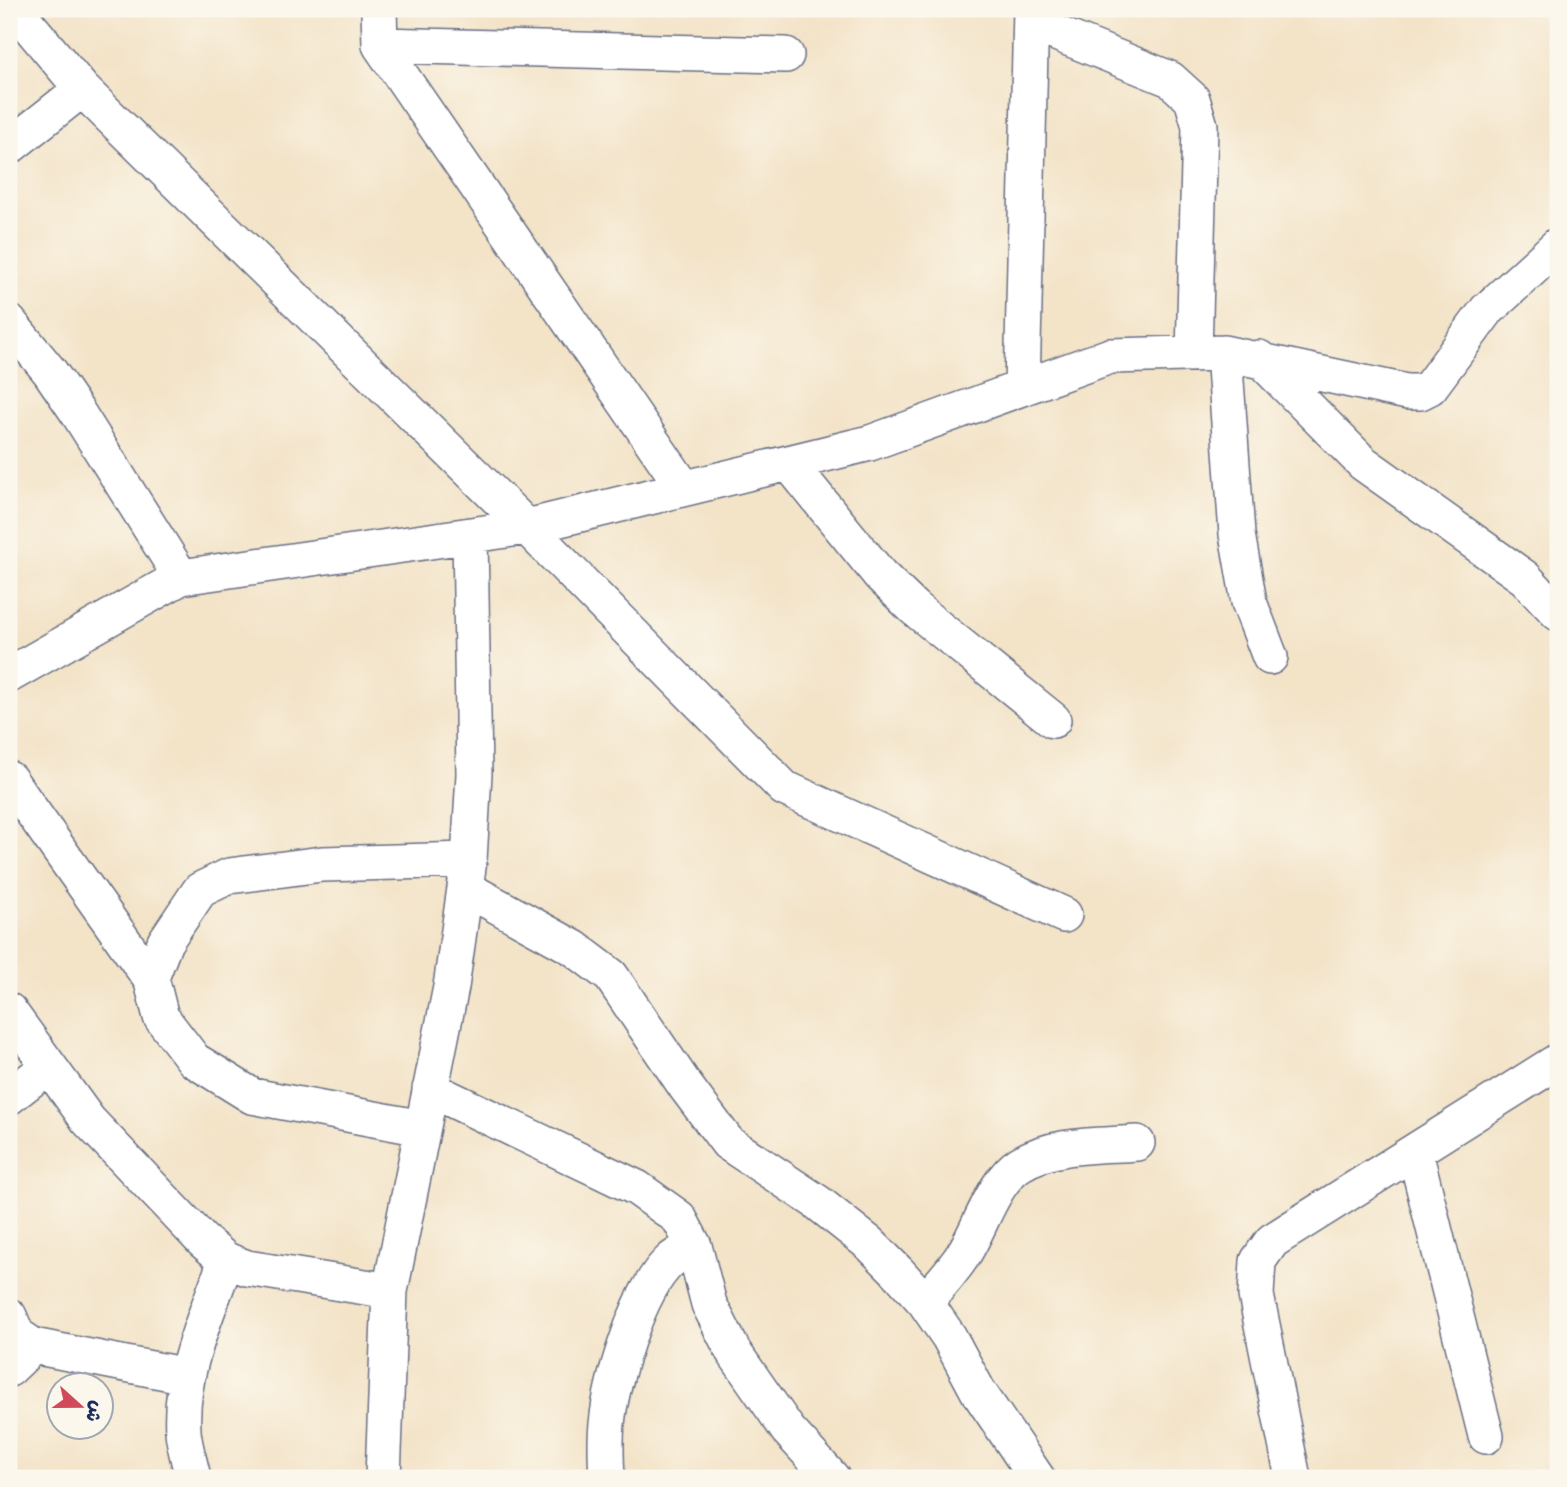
<svg xmlns="http://www.w3.org/2000/svg" width="1567" height="1487" viewBox="0 0 1567 1487" font-family="Sriracha,'Playpen Sans Arabic',sans-serif">
<style>
.lines{fill:none;stroke-linecap:round;stroke-linejoin:round}
.street-casing{stroke:#676e83;stroke-width:38}
.street{stroke:#fff;stroke-width:35}
</style>
<rect width="100%" height="100%" fill="#fbf7ec"/>
<filter id="ink" filterUnits="userSpaceOnUse"><feTurbulence type="fractalNoise" baseFrequency=".0143" numOctaves="2"/><feDisplacementMap in="SourceGraphic" scale="14" xChannelSelector="R" yChannelSelector="G"/><feConvolveMatrix kernelMatrix="1 2 1 2 8 2 1 2 1" color-interpolation-filters="sRGB"/></filter>
<filter id="wash" filterUnits="userSpaceOnUse"><feTurbulence type="fractalNoise" baseFrequency=".00686" numOctaves="4" result="noise"/><feDisplacementMap in="SourceGraphic" scale="28" xChannelSelector="R" yChannelSelector="G"/><feGaussianBlur stdDeviation="1.57" result="paint"/><feColorMatrix in="noise" values="0 0 0 0 0 0 0 0 0 0 0 0 0 0 0 0 0 1.4 0 .05"/><feComposite in="paint" operator="in"/></filter>
<g filter="url(#wash)">
<rect width="100%" height="100%" fill="#f3e3c7"/>
</g>
<g filter="url(#ink)">
<g class="lines">
<defs>
<path id="street" d="M15 9 82 89 527 527 784 788 1064 915
M379 9 380 45 684 488
M1031 23 1170 79 1192 99 1200 126 1194 354
M380 45 786 55
M9 147 82 89
M9 322 50 372 78 413 181 577
M1224 353 1237 534 1249 602 1270 657
M1259 358 1363 463 1525 578 1558 613
M1022 388 1031 9
M789 463 880 575 914 608 1053 720
M9 675 181 577 527 527 870 443 1110 356 1224 353 1407 392H1420L1430 387 1487 310 1558 245
M9 779 152 981
M465 888 574 948 611 976 686 1087 728 1143 817 1202 870 1244 898 1272 925 1302 949 1337 978 1391 1037 1478
M9 1011 88 1120 203 1241 226 1260 247 1268 390 1291
M430 1089 637 1188 679 1218 694 1246 709 1304 733 1351 788 1430 832 1478
M9 1097 49 1066
M422 1128 252 1096 194 1060 161 1017 151 978 165 942 200 890 229 876 322 864 469 860
M1415 1152 1486 1436
M925 1302C938 1287 952 1272 963 1255 980 1229 994 1180 1020 1164 1054 1143 1100 1146 1137 1143
M9 1316 17 1335 33 1346 187 1376
M9 1369 33 1346
M193 1478C190 1463 184 1446 183 1431 179 1371 207 1315 226 1260
M383 1478 390 1291 451 987 469 860 474 774 470 535
M607 1478C606 1460 605 1442 607 1424 611 1381 639 1288 671 1260 678 1254 687 1250 694 1246
M1293 1478 1256 1295 1258 1261 1272 1241 1558 1061"/>
</defs>
<!-- street casing -->
<use href="#street" class="street-casing"/>
<!-- street -->
<use href="#street" class="street"/>
</g>
</g>
<!-- margin -->
<rect width="1567" height="1487" fill="none" stroke="#fbf7ec" stroke-width="35"/>
<!-- north arrow -->
<g transform="translate(80 1406) rotate(111)"><circle r="33" fill="#fbf7ec" stroke="#a1a7b3" stroke-width="2"/>
<path d="M0-5L12 26L0 18L-12 26Z" fill="#d1495b"/>
<text y="-10" font-size="19" font-weight="bold" text-anchor="middle" fill="#1b2f5e">ش</text>
</g>
</svg>
